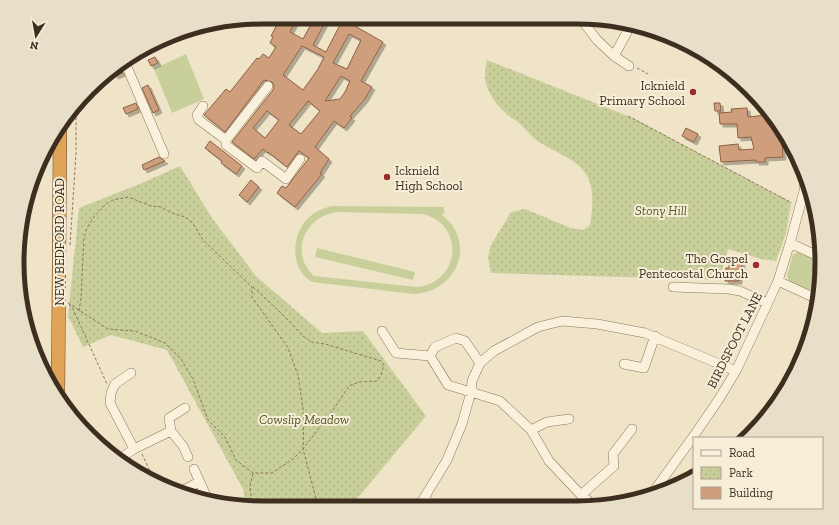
<svg xmlns="http://www.w3.org/2000/svg" width="839" height="525" viewBox="0 0 839 525" font-family="'Zilla Slab',serif">
<style>
.grass{fill:#c9cf9b;fill-rule:evenodd}
.park{fill:url(#park-dots)}
.building{fill:#cf9f7d;stroke:#8d5f41;fill-rule:evenodd;filter:url(#shadow)}
.lines{fill:none;stroke-linecap:round;stroke-linejoin:round}
.minor-casing{stroke:#8d765c;stroke-width:10}
.highway-casing{stroke:#5b4430;stroke-width:14}
.path{stroke:#8d765c;stroke-width:1;stroke-dasharray:3 2;stroke-linecap:butt}
.minor{stroke:#faf1dc;stroke-width:9}
.highway{stroke:#e0a458;stroke-width:13}
.poi-dot{fill:#9e2a2b;stroke:#f7eed8;stroke-width:1.5}
.labels{text-anchor:middle;stroke-width:4;stroke-linejoin:round;paint-order:stroke}
.poi-label{font-size:13px;fill:#3d2e20;stroke:#f7eed8;text-anchor:end}
.park-label{font-size:13px;font-style:italic;fill:#4d5a26;stroke:#f7eed8}
.street-label{font-size:13px;fill:#3d2e20;stroke:#f7eed8}
.rim{fill:none;stroke:#3d2e20;stroke-width:5}
</style>
<defs>
<pattern id="park-dots" width="8" height="8" patternUnits="userSpaceOnUse"><rect width="8" height="8" fill="#c9cf9b"/><path d="M2 2h.1M6 6h.1" fill="none" stroke="#aeb285" stroke-width="1.8" stroke-linecap="round"/></pattern>
<filter id="shadow"><feDropShadow dx="3" dy="3" stdDeviation="0" flood-color="#0004"/></filter>
</defs>
<rect width="100%" height="100%" fill="#f0e4c8"/>
<!-- grass -->
<path class="grass" d="M186 54 204 99 172 113 154 69Z
M332 206 444 207V214H441C478 242 457 292 414 294L312 282C290 270 291 236 307 219 314 212 323 208 332 206ZM337 212 423 214C466 225 460 283 417 287L314 276C289 253 305 216 337 212Z
M317 248 415 272 413 280 315 257Z
M801 251 818 258 816 286 807 291 789 283 787 275 793 254Z"/>
<!-- park -->
<path class="park" d="M487 60 635 119 791 202 786 233 776 261 761 259 728 249 719 280 491 273 488 257 491 245 511 212 525 209 571 228 583 230 590 225C592 212 594 196 590 183 584 161 556 153 539 142 531 137 526 129 519 123 516 120 512 119 509 116 497 106 485 91 485 75 485 70 486 65 487 60Z
M180 166 212 218 256 276 322 333 363 331 426 416 351 506H245L243 489 167 350 111 335 83 347 68 316 79 208 142 183Z"/>
<!-- building -->
<path class="building" d="M281 17H298L290 32 303 39 315 17H328L313 45 326 52 344 17 357 18 353 25 383 42 361 81 372 87 365 99 350 116 352 118 344 128 334 121 315 147 329 159 320 173 322 174 295 207 277 193 282 186 286 188 309 158 299 151 287 167 268 152V153L263 149 254 159 232 142 273 90 274 86 272 82 264 80 225 132 204 115 226 89 230 92 257 58 259 59 263 54 269 58 276 47 270 43 273 37 271 36ZM349 34 361 40 347 69 333 63ZM302 46 324 57 318 69 303 90 283 75ZM341 76 350 81 345 92 340 99 325 101ZM308 101 320 111 301 134 289 125ZM267 111 279 120 265 138 253 128Z
M155 57 158 63 151 66 148 60Z
M119 65 123 73 115 76 113 71Z
M148 85 159 110 153 113 142 88Z
M136 103 138 109 126 114 123 108Z
M714 103H720L721 111H715Z
M747 108 748 117 767 115 781 130 783 157 765 158V162H756V160L721 162 719 146 738 144 739 150 754 149 751 137 738 138 737 124H720L719 113 732 112 731 109Z
M686 128 698 134 694 142 682 136Z
M210 141 242 166 236 174 221 163 222 161 205 148Z
M159 157 165 161 144 170 142 165Z
M251 180 259 187 247 202 239 195Z
M731 261H742L741 275H739V281H725L726 268H729V264H731Z
M478 500 489 507H474Z"/>
<g class="lines">
<defs>
<path id="minor" d="M581 19 597 40 614 56 631 25
M614 56 629 66
M124 60 164 154
M203 106 197 115 199 120 226 140 268 86
M226 140V145L257 168 262 161 286 179 300 159
M790 243 818 256
M778 281 815 298
M673 287 729 289 740 291 767 303
M382 331 396 353 430 356
M480 363 465 341 456 338 435 347 430 356 448 385 500 401 531 430 549 461 581 495 596 507
M624 364 644 368 655 336
M131 373 115 384 111 393 110 403 134 449
M531 430 547 422 569 419
M171 431 183 446 188 457
M118 460 134 449 171 431 169 418 185 408
M194 469 208 500
M654 491 693 437 719 399 736 371 778 281 790 243 804 191V185
M180 492 199 482
M581 495 614 466 613 454 632 429
M424 498 435 507
M417 507 424 498 447 460 462 424 471 392 472 381 480 363 494 351 538 327 562 321 597 324 645 333 736 371"/>
<path id="highway" d="M58 399 60 128"/>
</defs>
<!-- minor casing -->
<use href="#minor" class="minor-casing"/>
<!-- highway casing -->
<use href="#highway" class="highway-casing"/>
<!-- path -->
<path class="path" d="M637 68 648 74
M628 116 792 203
M782 146 791 145
M70 245 76 154V105
M253 287 282 314 303 336 312 342 325 344 381 361 384 365 381 375 377 381 359 382 349 386 333 410 303 449 318 506
M68 303 108 329 135 331 165 343 181 359 193 379 208 420 225 437 236 460 253 473H272L293 459 303 449 304 415 298 375 288 348 252 297V287L203 240 192 222 185 217 172 213 161 207 151 206 128 197 113 200 105 205 93 218 87 228 84 237 81 298 79 311
M69 304 73 309 107 384
M142 454 155 482
M252 506 250 486 253 473"/>
<!-- minor -->
<use href="#minor" class="minor"/>
<!-- highway -->
<use href="#highway" class="highway"/>
</g>
<!-- markers -->
<g class="poi-dot">
<circle cx="693" cy="92" r="4"/>
<circle cx="387" cy="177" r="4"/>
<circle cx="756" cy="265" r="4"/>
</g>
<g class="labels">
<!-- poi labels -->
<g class="poi-label">
<text x="685" y="90">Icknield<tspan x="685" dy="15">Primary School</tspan></text>
<text x="395" y="175" text-anchor="start">Icknield<tspan x="395" dy="15">High School</tspan></text>
<text x="748" y="263">The Gospel<tspan x="748" dy="15">Pentecostal Church</tspan></text>
</g>
<!-- park labels -->
<g class="park-label">
<text x="661" y="215">Stony Hill</text>
<text x="304" y="424">Cowslip Meadow</text>
</g>
<!-- street labels -->
<g class="street-label">
<text transform="translate(59 242) rotate(-90)" y="5">NEW BEDFORD ROAD</text>
<text transform="translate(734 340) rotate(-63)" y="5">BIRDSFOOT LANE</text>
</g>
</g>
<!-- crop -->
<path d="M0 0H839V525H0ZM262 24H577A238 238 0 0 1 815 262V263A238 238 0 0 1 577 501H262A238 238 0 0 1 24 263V262A238 238 0 0 1 262 24Z" fill="#e8dfc9" fill-rule="evenodd"/>
<path class="rim" d="M262 24H577A238 238 0 0 1 815 262V263A238 238 0 0 1 577 501H262A238 238 0 0 1 24 263V262A238 238 0 0 1 262 24Z"/>
<!-- legend -->
<rect x="693" y="437" width="130" height="72" fill="#f7eed8" stroke="#ada18e"/>
<rect x="701" y="450" width="20" height="6" fill="#faf1dc" stroke="#ada18e"/>
<text x="729" y="457" font-size="12" fill="#3d2e20">Road</text>
<rect x="701" y="467" width="20" height="12" fill="url(#park-dots)" stroke="#ada18e"/>
<text x="729" y="477" font-size="12" fill="#3d2e20">Park</text>
<rect x="701" y="487" width="20" height="12" fill="#cf9f7d" stroke="#ada18e"/>
<text x="729" y="497" font-size="12" fill="#3d2e20">Building</text>
<!-- north arrow -->
<g transform="translate(36 36) rotate(191)" stroke="#f7eed8" stroke-width="3" paint-order="stroke">
<path d="M0-3L7 15L0 10L-7 15Z" fill="#3d2e20"/>
<text y="-6" font-size="11" font-weight="bold" text-anchor="middle" fill="#3d2e20">N</text>
</g>
</svg>
